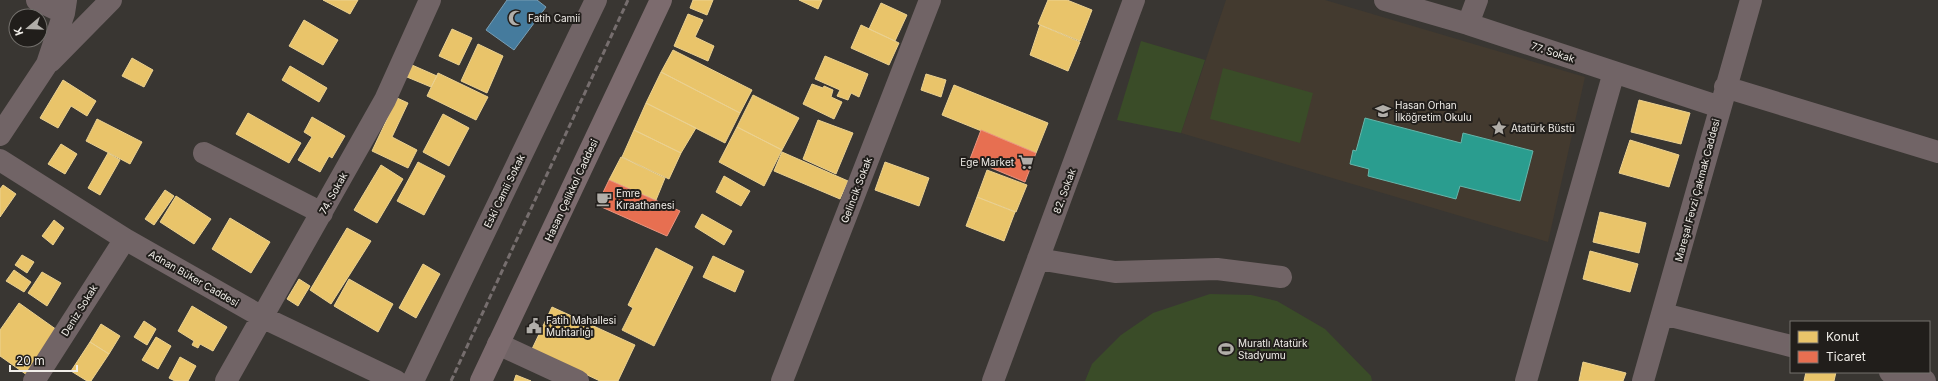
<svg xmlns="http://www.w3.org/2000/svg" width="1938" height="381" viewBox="0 0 1938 381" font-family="Inter,sans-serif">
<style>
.built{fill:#433a2f}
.green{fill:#3a4c28}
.homes{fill:#e9c46a;stroke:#ebd190}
.shops{fill:#e76f51;stroke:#ea957f}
.schools{fill:#2a9d8f;stroke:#66b5aa}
.public{fill:#457b9d;stroke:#799eb4}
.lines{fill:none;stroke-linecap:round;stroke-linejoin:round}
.minor{stroke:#716466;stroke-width:22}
.major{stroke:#7c6b6e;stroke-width:22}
.rail{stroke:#766e6e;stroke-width:3;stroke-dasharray:6 3;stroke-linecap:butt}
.labels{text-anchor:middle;stroke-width:4;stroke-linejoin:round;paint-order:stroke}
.poi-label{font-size:10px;fill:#f1eee9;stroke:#211e1b;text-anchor:start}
.street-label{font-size:10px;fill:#f1eee9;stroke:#211e1b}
</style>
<rect width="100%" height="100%" fill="#393632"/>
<!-- built -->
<path class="built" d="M1226 0H1325L1585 77 1548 242 1181 133Z"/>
<!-- green -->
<path class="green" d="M1141 41 1205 60 1181 133 1117 120Z
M1223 68 1313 93 1300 143 1210 119Z
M1210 294 1251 295 1277 301 1325 329 1371 376 1372 381H1085L1092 364 1121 335 1153 313Z"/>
<!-- homes -->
<path class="homes" d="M323 0H358L350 14Z
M693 0H713L707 15 690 8Z
M799 0H822L818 9Z
M1048 0H1067L1092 10 1080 41 1038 24Z
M881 3 907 15 895 41 869 29Z
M688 14 703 20 695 37 714 46 708 61 674 46Z
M304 20 338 40 323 65 289 46Z
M861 25 899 43 889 65 851 48Z
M1040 25 1080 42 1068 71 1030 55Z
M452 29 472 38 459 65 439 56Z
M478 44 503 56 487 93 461 81Z
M673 50 752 90 740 113 661 72Z
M825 56 868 74 859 97 851 93 848 100 837 96 840 90 815 79Z
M132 58 153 70 144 87 122 76Z
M412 65 437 76 431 87 407 77Z
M290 66 327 88 319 102 282 80Z
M661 72 740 113 725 143 646 103Z
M438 73 488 97 476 120 427 96Z
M926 74 946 80 941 97 921 90Z
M63 80 96 101 87 116 71 106 58 128 40 118Z
M812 84 823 88 824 86 833 90 831 97 842 102 834 119 803 104Z
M954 85 1048 123 1036 153 942 115Z
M753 95 799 118 782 150 737 127Z
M397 98 408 103 392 137 417 150 408 168 372 151Z
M1639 100 1690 113 1681 144 1631 132Z
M646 103 696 128 681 153 634 130Z
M248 113 301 143 289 163 236 134Z
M443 114 469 128 449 166 423 152Z
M312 117 345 136 332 158 329 156 320 172 298 160 312 137 304 132Z
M97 119 142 142 130 164 86 141Z
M818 120 853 133 836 174 803 159Z
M737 127 782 150 764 186 719 162Z
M634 130 681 153 669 179 622 157Z
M1630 140 1679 155 1669 187 1619 173Z
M61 144 77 154 65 174 48 164Z
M782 152 848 181 840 199 774 171Z
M108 153 120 160 100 195 88 188Z
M621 157 665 178 656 200 609 180Z
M418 162 445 176 424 215 397 201Z
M885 162 929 178 919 206 875 190Z
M381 165 403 179 377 223 354 210Z
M987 170 1027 185 1016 212 977 197Z
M724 176 750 191 741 206 716 192Z
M3 185 16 194 0 217V189Z
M165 190 174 196 154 225 145 219Z
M176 196 211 219 194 244 160 222Z
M977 197 1015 212 1004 241 966 226Z
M1600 212 1646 223 1639 253 1593 242Z
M702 214 732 231 724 245 695 227Z
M230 218 270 242 251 273 212 249Z
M54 220 64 228 53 245 42 236Z
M347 228 371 241 331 304 310 290Z
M656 248 693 267 654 346 622 330 633 308 628 305Z
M1590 251 1638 264 1630 292 1583 279Z
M22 255 34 262 27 273 15 265Z
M713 256 744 271 735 292 703 277Z
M423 264 440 274 416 318 399 308Z
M14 270 31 282 24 292 6 281Z
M42 272 61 283 47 306 28 293Z
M299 279 310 286 298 306 287 299Z
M349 279 393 304 378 332 334 306Z
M19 303 57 330 27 375 0 356V330Z
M192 306 227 327 213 351 200 344 198 348 192 345 194 341 178 331Z
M552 307 635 345 618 381H600L532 349Z
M144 321 156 329 147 345 134 337Z
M101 324 120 336 109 354 90 342Z
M156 337 171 346 158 369 142 360Z
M90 342 109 354 91 381H87L71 371Z
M180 357 196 366 188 381H175L169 378Z
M1583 362 1626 373 1623 381H1579Z
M1806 372H1836L1834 381H1804Z
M516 375 531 381H514Z"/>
<!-- shops -->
<path class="shops" d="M981 130 1036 153 1025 182 970 159Z
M609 180 680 211 667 236 597 205Z"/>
<!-- schools -->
<path class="schools" d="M1365 118 1461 143 1463 133 1533 151 1520 201 1460 186 1456 199 1368 176 1369 169 1350 164 1353 150 1356 151Z"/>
<!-- public -->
<path class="public" d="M507 0H537L546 7 514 50 486 30Z"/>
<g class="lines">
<!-- minor -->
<path class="minor" d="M37 0 64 13
M1385 0 1468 24 1720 107
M1468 24 1477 0
M51 61 111 0
M1725 87 1938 152
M0 135 47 64 64 13 66 0
M204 153 322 213
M0 160 125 239 264 318 396 381
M1038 259 1115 272 1217 269 1281 277
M1663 314 1791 346
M498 344 578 381
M1890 372 1925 381
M34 381 125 239
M226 381 385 100 430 0
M413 381 596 0
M782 381 930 0
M993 381 1134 0
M1526 381 1614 72
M1643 381 1751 0"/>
<!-- major -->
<path class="major" d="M481 381 661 0"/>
<!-- rail -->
<path class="rail" d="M451 381 628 0"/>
</g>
<!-- icons -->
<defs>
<symbol id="mosque-bare" viewBox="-9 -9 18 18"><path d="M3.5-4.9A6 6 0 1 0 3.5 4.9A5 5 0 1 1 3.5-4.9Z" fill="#b1aea9" stroke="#211e1b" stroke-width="2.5" paint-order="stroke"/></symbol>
<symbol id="school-bare" viewBox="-9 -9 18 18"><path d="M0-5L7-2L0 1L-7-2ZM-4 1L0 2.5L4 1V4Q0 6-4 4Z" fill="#b1aea9" stroke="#211e1b" stroke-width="2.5" paint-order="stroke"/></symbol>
<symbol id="sight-bare" viewBox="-9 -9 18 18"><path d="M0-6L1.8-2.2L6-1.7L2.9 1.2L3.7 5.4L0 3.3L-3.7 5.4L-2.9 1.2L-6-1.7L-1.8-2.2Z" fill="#b1aea9" stroke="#211e1b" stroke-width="2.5" paint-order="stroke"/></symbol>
<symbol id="supermarket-bare" viewBox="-9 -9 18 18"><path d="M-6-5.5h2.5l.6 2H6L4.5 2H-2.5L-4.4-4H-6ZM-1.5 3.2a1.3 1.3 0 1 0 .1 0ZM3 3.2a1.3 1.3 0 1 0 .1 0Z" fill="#b1aea9" stroke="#211e1b" stroke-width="2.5" paint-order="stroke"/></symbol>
<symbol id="cafe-bare" viewBox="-9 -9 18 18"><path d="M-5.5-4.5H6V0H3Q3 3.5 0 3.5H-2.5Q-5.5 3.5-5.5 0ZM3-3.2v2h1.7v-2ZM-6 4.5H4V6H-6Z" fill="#b1aea9" stroke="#211e1b" stroke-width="2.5" paint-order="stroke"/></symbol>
<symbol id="civic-bare" viewBox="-9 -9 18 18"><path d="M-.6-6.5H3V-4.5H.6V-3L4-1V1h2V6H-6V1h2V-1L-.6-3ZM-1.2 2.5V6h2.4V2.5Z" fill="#b1aea9" stroke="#211e1b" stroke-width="2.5" paint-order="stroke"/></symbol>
<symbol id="stadium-bare" viewBox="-9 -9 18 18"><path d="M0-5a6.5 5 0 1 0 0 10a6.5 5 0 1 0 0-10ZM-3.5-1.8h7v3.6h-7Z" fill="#b1aea9" stroke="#211e1b" stroke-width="2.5" paint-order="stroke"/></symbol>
</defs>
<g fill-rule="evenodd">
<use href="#mosque-bare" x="505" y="7" width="22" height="22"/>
<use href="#school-bare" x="1372" y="100" width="22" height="22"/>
<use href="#sight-bare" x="1488" y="117" width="22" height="22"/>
<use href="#supermarket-bare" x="1015" y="151" width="22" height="22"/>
<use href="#cafe-bare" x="593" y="188" width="22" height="22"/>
<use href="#civic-bare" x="523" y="315" width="22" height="22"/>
<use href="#stadium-bare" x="1215" y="338" width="22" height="22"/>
</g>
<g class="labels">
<!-- poi labels -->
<g class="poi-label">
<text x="528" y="22">Fatih Camii</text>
<text x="1395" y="109">Hasan Orhan<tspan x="1395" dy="12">İlköğretim Okulu</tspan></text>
<text x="1511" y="132">Atatürk Büstü</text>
<text x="1014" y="166" text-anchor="end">Ege Market</text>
<text x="616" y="197">Emre<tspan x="616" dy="12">Kıraathanesi</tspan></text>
<text x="546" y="324">Fatih Mahallesi<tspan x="546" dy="12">Muhtarlığı</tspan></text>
<text x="1238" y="347">Muratlı Atatürk<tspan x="1238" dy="12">Stadyumu</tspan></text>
</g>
<!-- street labels -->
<g class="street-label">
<text transform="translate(1553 52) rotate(18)" y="4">77. Sokak</text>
<text transform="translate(571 190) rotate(-65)" y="4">Hasan Çelikkol Caddesi</text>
<text transform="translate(856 190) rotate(-69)" y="4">Gelincik Sokak</text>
<text transform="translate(1697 190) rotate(-75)" y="4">Mareşal Fevzi Çakmak Caddesi</text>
<text transform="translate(504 191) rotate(-64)" y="4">Eski Camii Sokak</text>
<text transform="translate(1064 191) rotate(-70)" y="4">82. Sokak</text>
<text transform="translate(333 193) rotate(-61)" y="4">74. Sokak</text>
<text transform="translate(194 278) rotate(30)" y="4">Adnan Büker Caddesi</text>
<text transform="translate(79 310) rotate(-58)" y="4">Deniz Sokak</text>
</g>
</g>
<!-- legend -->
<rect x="1790" y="321" width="140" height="52" fill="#211e1b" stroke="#74716d"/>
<rect x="1798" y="331" width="20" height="12" fill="#e9c46a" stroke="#74716d"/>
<text x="1826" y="341" font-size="12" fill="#f1eee9">Konut</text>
<rect x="1798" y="351" width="20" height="12" fill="#e76f51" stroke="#74716d"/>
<text x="1826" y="361" font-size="12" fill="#f1eee9">Ticaret</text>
<!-- north arrow -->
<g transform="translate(28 28) rotate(251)"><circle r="19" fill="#211e1b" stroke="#74716d"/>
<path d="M0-3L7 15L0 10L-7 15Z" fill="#b1aea9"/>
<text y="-6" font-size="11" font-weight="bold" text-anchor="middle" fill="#f1eee9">K</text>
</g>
<!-- scale -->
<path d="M10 365v6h67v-6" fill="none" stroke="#f1eee9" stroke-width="2"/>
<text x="16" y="365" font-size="12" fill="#f1eee9" stroke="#211e1b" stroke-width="3" paint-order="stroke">20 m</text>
</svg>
